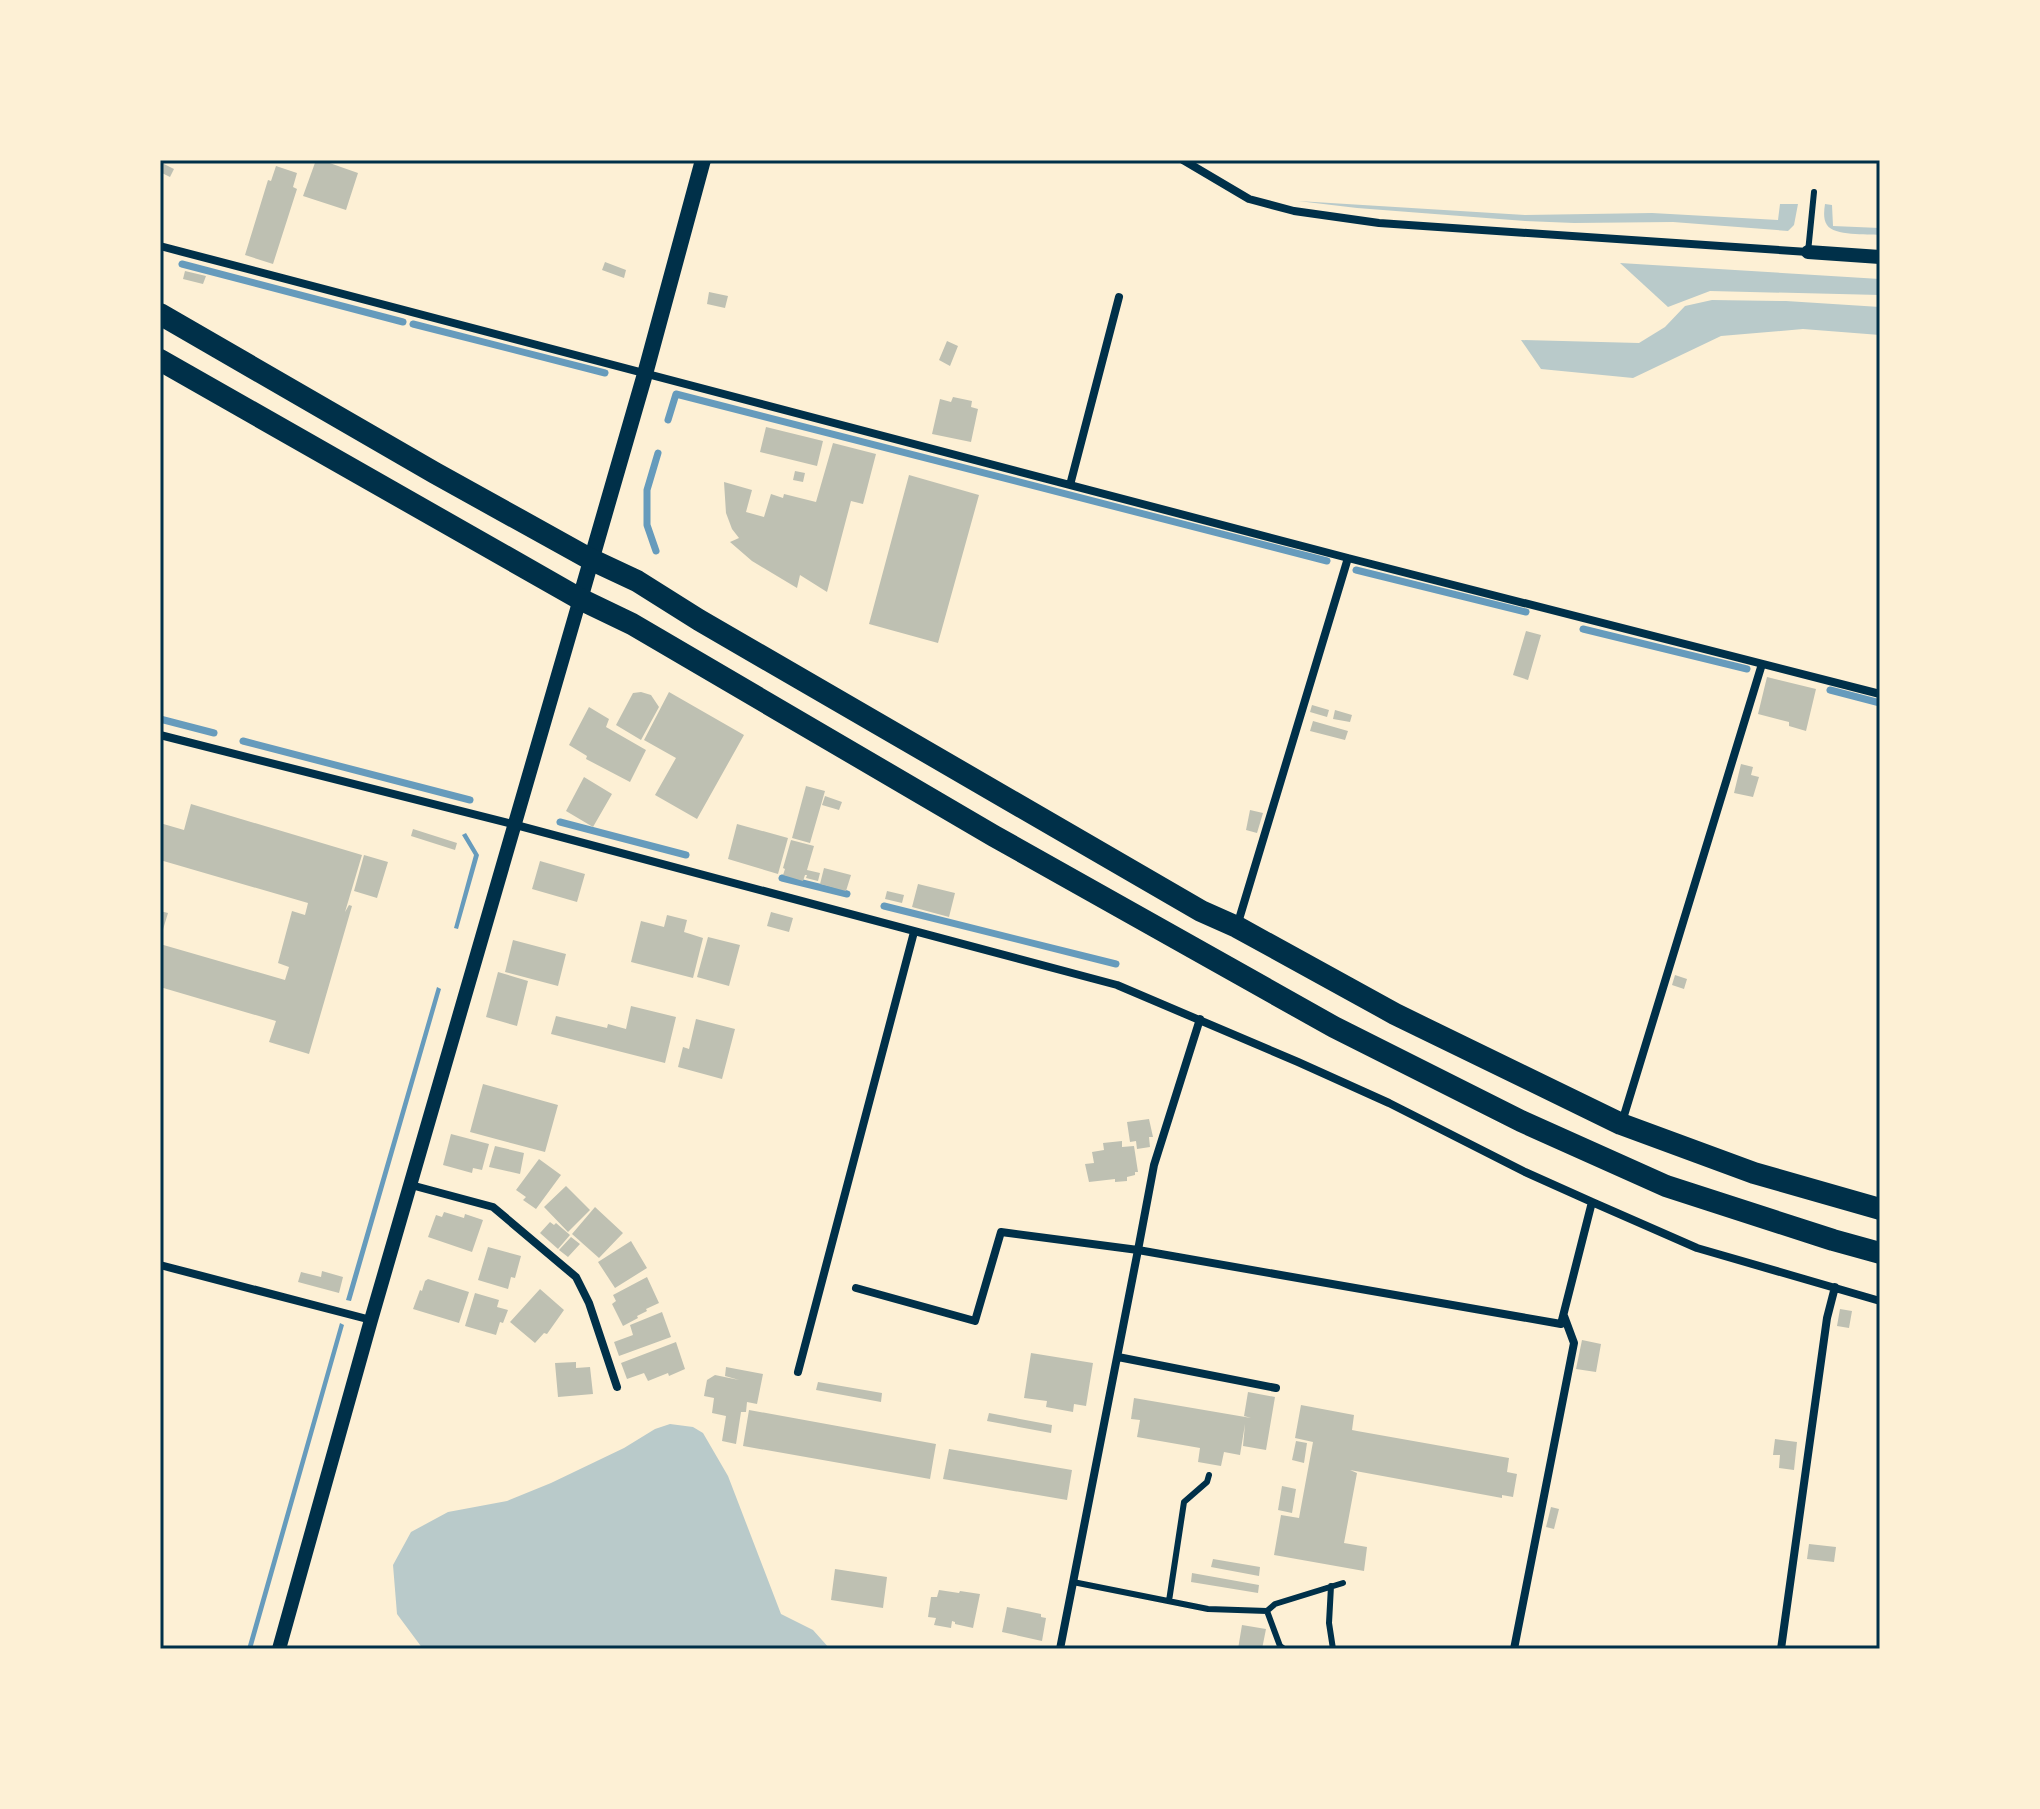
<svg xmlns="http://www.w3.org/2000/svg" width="2040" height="1809" viewBox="0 0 2040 1809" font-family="'PT Sans',sans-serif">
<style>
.green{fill:#b9caca}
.water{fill:#669bbc}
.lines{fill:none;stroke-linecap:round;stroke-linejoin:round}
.stream{stroke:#669bbc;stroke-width:7}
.building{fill:#bec0b2}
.service{stroke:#003049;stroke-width:6}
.minor{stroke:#003049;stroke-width:8}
.tertiary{stroke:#003049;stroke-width:14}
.secondary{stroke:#003049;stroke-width:16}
.trunk{stroke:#003049;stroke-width:22}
.neatline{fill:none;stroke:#003049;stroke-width:3}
</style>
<rect width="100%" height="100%" fill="#fdf0d5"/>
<!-- green -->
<path class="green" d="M1298 201 1525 215 1652 213 1778 220 1780 204H1798L1794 225 1788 231 1673 222 1574 223 1525 221 1357 208Z
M1825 204 1832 205 1833 226 1880 228V235C1867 234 1834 236 1827 225 1823 219 1824 211 1825 204Z
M1620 263 1880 279V295L1710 291 1668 307Z
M1712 300 1786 301 1880 307V335L1803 329 1721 336 1633 378 1541 369 1521 340 1639 343 1665 327 1685 306Z
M670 1424 693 1427 703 1433 728 1476 781 1614 813 1630 830 1649H423L397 1614 393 1565 411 1532 448 1512 507 1501 551 1483 624 1448 655 1429Z"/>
<!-- water -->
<path class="water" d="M466 833 479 855 458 929 454 928 474 855 462 835Z
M437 987 441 989 351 1301 346 1300Z
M340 1323 344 1325 252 1649H247Z"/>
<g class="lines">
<!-- stream -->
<path class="stream" d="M182 264 403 322
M413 324 605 373
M668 420 676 394 1327 561
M656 551 647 525V490L658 453
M1356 570 1526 612
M1583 629 1747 669
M1830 690 1880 703
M160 719 214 733
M243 741 470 800
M560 822 686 855
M782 878 847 894
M884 906 1116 964"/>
</g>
<!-- building -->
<path class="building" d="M316 160H321L358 173 346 210 303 196Z
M160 162 174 169 170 177 160 172Z
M276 166 297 173 293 187 297 189 273 264 245 255 268 180 271 181Z
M605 262 626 270 624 278 602 270Z
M185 271 206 276 203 284 183 279Z
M709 292 728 296 725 308 707 304Z
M947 341 958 346 950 366 939 360Z
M953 397 972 401 971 407 978 409 971 442 932 434 940 399 951 402Z
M766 427 823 441 817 466 760 452Z
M833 443 876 454 863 504 851 501 827 592 800 575 797 588 752 561 730 542 739 538 732 529 726 513 724 482 752 490 746 512 764 517 771 494 783 498 784 494 816 502Z
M795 471 805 473 803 482 793 480Z
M909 475 979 495 938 643 869 624Z
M1526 631 1541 635 1528 680 1513 675Z
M1767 677 1816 689 1806 731 1789 726V722L1758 714Z
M641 692 651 695 659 707 641 740 616 725 633 693Z
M669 692 744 735 697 819 655 795 676 758 644 740Z
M1312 705 1329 710 1327 717 1310 712Z
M589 707 609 719 606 727 646 750 630 782 586 759 587 756 569 745Z
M1335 710 1352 715 1350 722 1333 719Z
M1313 721 1348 731 1345 740 1310 731Z
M1741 764 1753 767 1751 775 1759 777 1753 797 1734 793Z
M584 777 612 794 593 827 566 811Z
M806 786 825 791 810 843 792 838Z
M825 796 842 802 839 810 822 805Z
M191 804 362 855 345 912 349 905 352 906 309 1054 269 1042 276 1021 160 987V944L285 980 289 967 278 963 292 911 305 915 308 903 160 860V823L184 830Z
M1250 810 1263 813 1257 833 1246 830Z
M737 824 788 838 778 874 728 859Z
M413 829 457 843 455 850 411 836Z
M791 840 814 846 807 870 820 873 818 881 806 878 807 875H805L803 881 783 875 785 869 783 868Z
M364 855 388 862 377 898 354 891Z
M540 861 585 874 577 902 532 889Z
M824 868 851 875 846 891 820 884Z
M918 884 955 893 949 917 912 907Z
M887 891 904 895 902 903 885 899Z
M160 911 168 913 161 936H160Z
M771 912 793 918 789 932 767 926Z
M667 915 687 920 684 932 703 938 693 978 631 962 641 921 664 927Z
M708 937 740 945 729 986 697 977Z
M513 940 566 954 558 986 505 972Z
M498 972 528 981 517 1026 486 1017Z
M1675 975 1687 979 1684 989 1672 985Z
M631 1006 676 1017 665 1063 551 1034 556 1016 607 1028 608 1024 626 1029Z
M696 1019 735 1029 722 1079 678 1067 683 1047 689 1049Z
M483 1084 558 1105 545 1152 470 1132Z
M1149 1119 1153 1137H1149L1150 1147 1137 1149 1136 1141 1130 1142 1127 1122Z
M451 1134 489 1144 482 1170 473 1168 472 1173 443 1165Z
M1122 1141V1147L1134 1146 1138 1172H1135V1175L1127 1177V1181L1115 1182V1179L1089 1182 1085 1164 1094 1163 1092 1152 1104 1150 1103 1143Z
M495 1146 524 1153 520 1174 489 1167Z
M539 1159 561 1175 536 1209 523 1200 526 1197 516 1190Z
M566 1186 590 1210 568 1232 544 1207Z
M595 1207 623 1233 599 1258 572 1234Z
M444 1212 464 1218 465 1214 483 1220 472 1252 428 1237 436 1215 442 1217Z
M550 1222 554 1225 556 1223 570 1235 558 1249 540 1233Z
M571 1237 580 1244 568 1257 559 1250Z
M631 1241 647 1268 615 1288 598 1262Z
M488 1247 521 1256 515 1278 511 1277 508 1289 478 1280Z
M322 1271 343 1277 339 1293 298 1282 301 1272 321 1277Z
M647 1277 659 1303 646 1309 647 1311 637 1316 638 1318 623 1326 612 1304 616 1301 613 1295Z
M428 1279 469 1292 459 1323 413 1309 420 1290 422 1291 425 1281Z
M540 1289 564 1310 547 1334 544 1333 535 1343 510 1322Z
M475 1293 499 1300 497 1307 508 1310 503 1323 500 1322 496 1335 465 1326Z
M1840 1309 1852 1311 1849 1328 1837 1326Z
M662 1312 671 1337 619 1356 614 1342 633 1335 630 1325Z
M1582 1340 1601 1344 1596 1372 1576 1369Z
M676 1342 685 1369 669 1376 668 1373 648 1381 644 1373 627 1379 621 1363Z
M1031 1353 1093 1363 1086 1406 1074 1404 1073 1412 1046 1407 1047 1401 1024 1398Z
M576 1362V1368L590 1367 593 1394 558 1397 555 1363Z
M726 1367 763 1374 757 1404 747 1402 746 1412H741L736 1444 722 1441 726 1416 712 1413 714 1398 704 1396 707 1380 715 1375 739 1380 725 1376Z
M818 1382 882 1393 881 1402 816 1390Z
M1248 1392 1275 1397 1266 1450 1243 1446 1245 1424 1240 1455 1224 1452 1221 1466 1198 1462 1200 1448 1137 1437 1140 1420 1131 1419 1134 1398 1251 1418 1244 1416Z
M1301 1405 1354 1415 1352 1430 1357 1431 1509 1458 1507 1472 1517 1474 1513 1497 1502 1495V1498L1350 1470 1357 1473 1344 1543 1367 1547 1364 1571 1274 1555 1281 1515 1299 1518 1313 1442 1295 1438Z
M749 1410 936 1444 930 1479 743 1446Z
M989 1413 1052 1425 1051 1433 987 1421Z
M1775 1439 1797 1442 1794 1470 1779 1468 1780 1455H1773Z
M1296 1441 1307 1443 1304 1463 1292 1460Z
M949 1449 1072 1470 1067 1500 943 1479Z
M1282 1486 1296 1489 1292 1513 1278 1510Z
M1551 1507 1559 1509 1554 1529 1546 1527Z
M1809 1544 1836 1547 1834 1562 1807 1559Z
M1213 1559 1260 1567 1259 1576 1211 1567Z
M835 1569 887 1577 883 1608 831 1600Z
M1192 1573 1259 1585 1258 1593 1191 1582Z
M939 1590 959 1593 960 1591 980 1594 973 1628 955 1624V1622L952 1621 951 1628 934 1625 936 1618 928 1617 931 1597H937Z
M1007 1607 1041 1614V1617L1046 1618 1042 1641 1002 1632Z
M1242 1625 1266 1629 1262 1649H1238Z"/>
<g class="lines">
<!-- service -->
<path class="service" d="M1808 252 1814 192
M1073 1582 1208 1609 1267 1611 1275 1604 1343 1583
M1331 1586 1329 1623 1333 1649
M1169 1601 1184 1502 1207 1482 1209 1475
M1267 1611 1280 1646 1284 1649"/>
<!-- minor -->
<path class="minor" d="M1183 160 1249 199 1294 211 1379 223 1808 252
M160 246 1348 558 1880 694
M1070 485 1119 297
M160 735 516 825 1117 985 1298 1062 1389 1103 1525 1172 1592 1202 1561 1324 1138 1250 1154 1165 1200 1019
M1237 926 1348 558
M1622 1122 1762 664
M411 1185 493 1207 576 1277 589 1303 617 1387
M1592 1202 1697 1248 1880 1301
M160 1265 371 1320
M856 1288 975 1321 1001 1232 1138 1250 1060 1649
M1118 1357 1276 1388
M798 1372 914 932
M1514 1649 1574 1343 1564 1316
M1781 1649 1827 1318 1835 1287"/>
<!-- tertiary -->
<path class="tertiary" d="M1808 252 1880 257
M279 1649 371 1320 580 599"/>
<!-- secondary -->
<path class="secondary" d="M580 599 645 374 703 160"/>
<!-- trunk -->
<path class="trunk" d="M160 314 435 473 590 559 637 581 699 620 1201 911 1237 927 1395 1014 1621 1124 1754 1173 1880 1209
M160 360 580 599 632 624 994 836 1334 1027 1521 1121 1666 1186 1833 1240 1880 1253"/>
</g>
<!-- border -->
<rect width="2040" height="1809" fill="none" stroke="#fdf0d5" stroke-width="324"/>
<rect x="162" y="162" width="1716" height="1485" class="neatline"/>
</svg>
